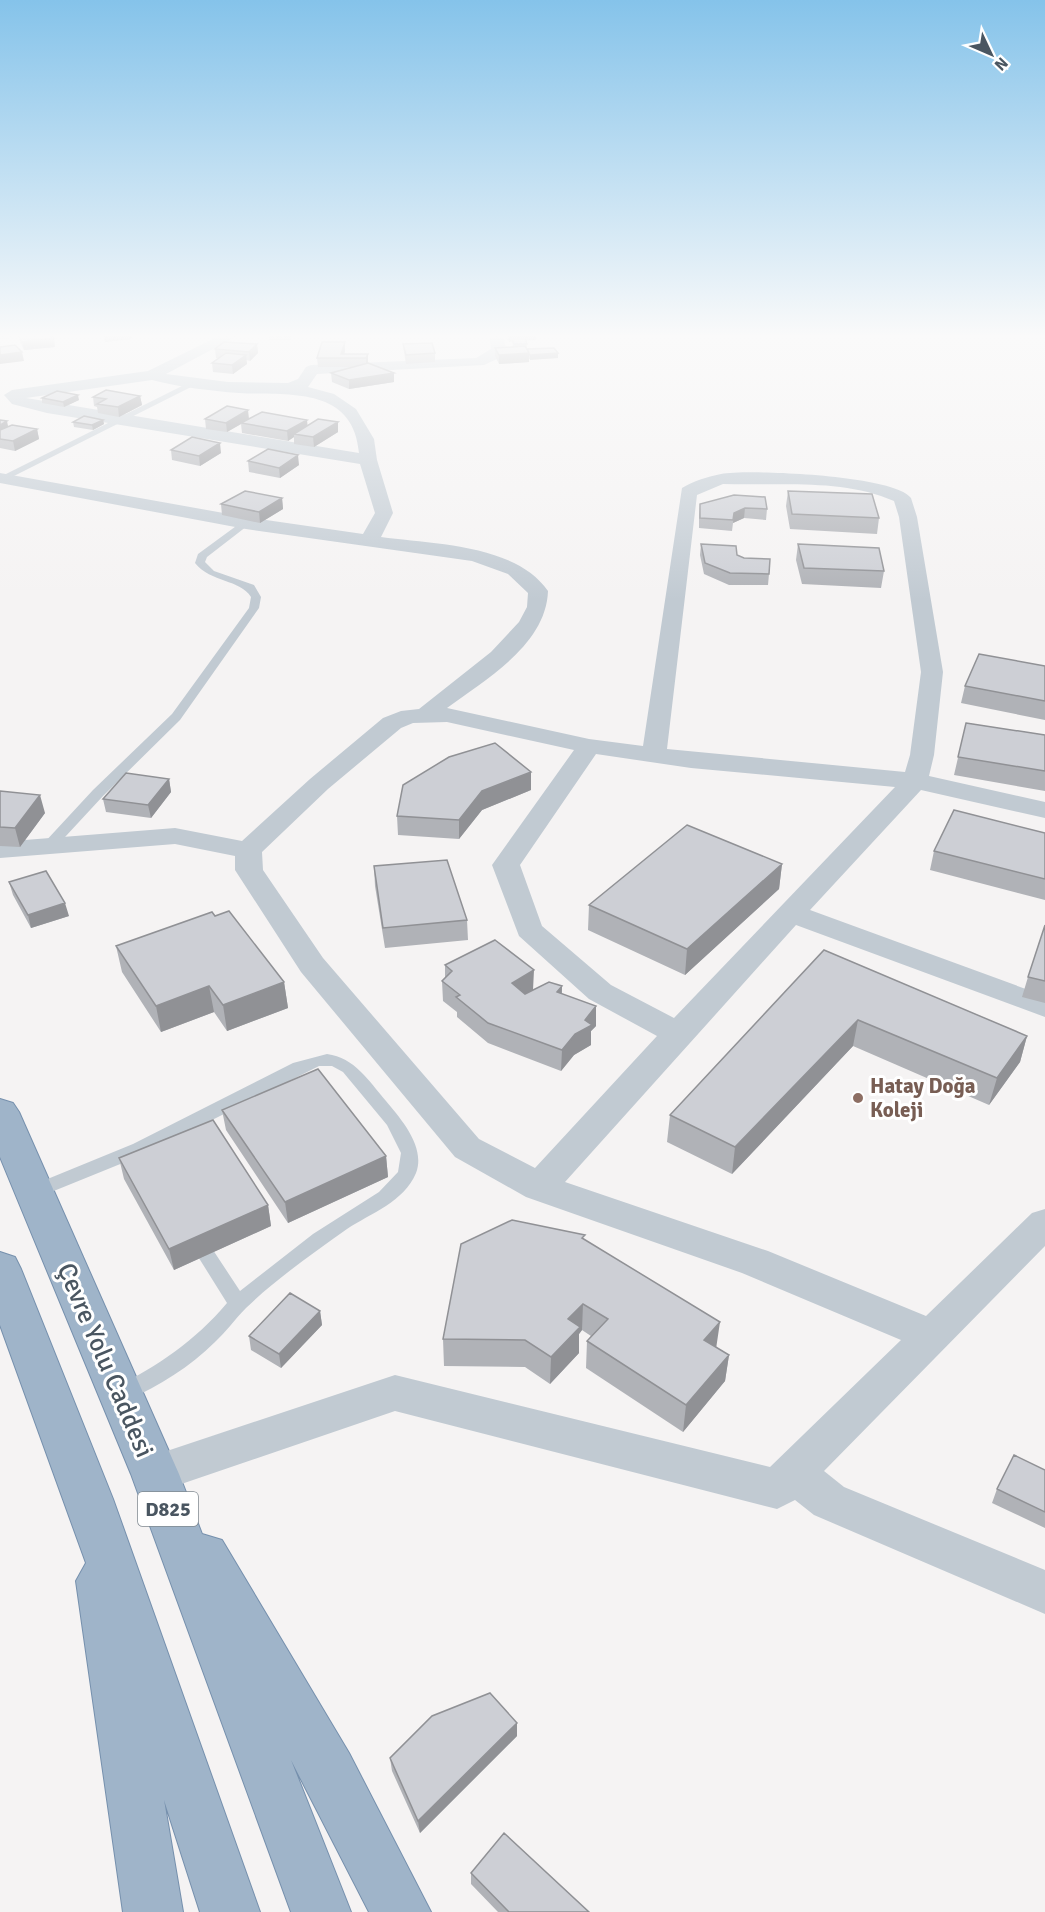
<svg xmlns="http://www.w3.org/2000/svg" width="1045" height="1912" viewBox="0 0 1045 1912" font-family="Signika,sans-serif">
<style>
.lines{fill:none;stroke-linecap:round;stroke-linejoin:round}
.trunk-casing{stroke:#7690ad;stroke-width:2}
.service{fill:#c1cad2;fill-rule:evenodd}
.minor{fill:#c1cad2;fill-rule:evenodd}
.trunk{fill:#9fb4c9;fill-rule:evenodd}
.wall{fill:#b0b2b7}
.shaded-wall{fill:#909195}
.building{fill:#cdcfd5;stroke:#909195;stroke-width:1.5}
.education-dot{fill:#8d6e63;stroke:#fff;stroke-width:2}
.labels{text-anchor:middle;stroke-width:6;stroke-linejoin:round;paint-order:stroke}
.shield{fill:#fff;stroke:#808990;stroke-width:1.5}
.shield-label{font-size:20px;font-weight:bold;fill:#4a5661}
.education-label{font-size:21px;font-weight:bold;fill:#785e54;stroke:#fff;text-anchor:start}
.near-street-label{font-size:26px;fill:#4a5661;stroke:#fff}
</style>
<rect width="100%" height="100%" fill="#f5f3f3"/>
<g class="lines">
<defs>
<path id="trunk" d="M0 1099 13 1103 19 1112 179 1474 202 1534 222 1540 349 1753 431 1912H369L291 1760 351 1912H291L131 1474 0 1157Z
M0 1252 15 1257 21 1269 113 1499 260 1912H200L164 1800 183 1912H123L76 1581 86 1563 0 1325Z"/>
</defs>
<!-- trunk casing -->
<use href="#trunk" class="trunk-casing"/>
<!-- service -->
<path class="service" d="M192 381 199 383 0 483V477Z
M243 521 251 523 207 557 205 562 214 571 254 585 261 597 259 608 180 720 103 796 53 850H43L41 847 43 844 93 790 172 714 249 608 251 597C240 579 211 583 195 563L198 554Z
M327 1054C355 1058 368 1080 386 1101 401 1119 426 1147 416 1173 404 1202 371 1213 347 1229 312 1254 276 1279 246 1308 235 1319 226 1332 215 1342 190 1367 160 1385 128 1400L121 1403 114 1400 111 1394 114 1388C158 1366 195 1341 227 1303L197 1255 199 1250 206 1248 213 1250 240 1291 313 1234 379 1192 398 1172 401 1153 387 1125 343 1072 332 1066H319L145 1154 34 1199 28 1197 25 1192 28 1187 133 1144 293 1063Z"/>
<!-- minor -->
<path class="minor" d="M0 333H34L27 337 0 339Z
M225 333H243L166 374 228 382 288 383 298 379 306 367 311 365 476 358 491 349 489 333H503L506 350 497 359 484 365 317 374 308 387 334 394 356 409 374 439 377 460 393 513 381 537C432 544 516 544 548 591 546 645 486 679 447 708L589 739 643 746 682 488C694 481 706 477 721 474 750 469 895 475 911 498L917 517 943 672 934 755 929 776 1045 802V818L921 790 810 910 1045 996V1017L796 925 565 1182 768 1251 926 1316 1032 1213 1045 1209V1246L824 1471 844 1487 1045 1570V1614L814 1515 795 1500 777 1509 395 1411 155 1493 140 1488 133 1474 140 1460 395 1375 770 1467 901 1340 742 1273 526 1197 455 1157 301 972 235 870V856L175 844 0 858V842L175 828 242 841 310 779 383 718 401 711 419 709 491 652 519 622 527 607 528 593 508 574 472 561 246 529 0 483V473L246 517 363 534 375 513 360 464 47 413 12 404 4 395 12 390 148 371ZM152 380C180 387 210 391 239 393 287 396 353 385 359 453L26 398ZM723 484C779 486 842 478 894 501L899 517 921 672 910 755 905 772 667 749 697 495ZM447 722 574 750 492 865 519 936 589 999 657 1036 535 1168 479 1139 323 958 263 870 262 852 328 789 401 728 413 723ZM596 754 691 768 895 787 674 1018 611 985 542 926 520 865Z"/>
<!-- trunk -->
<use href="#trunk" class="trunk"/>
</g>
<!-- wall -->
<path class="wall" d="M18 333 55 347 24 350 20 342Z
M270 333H293V334L290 340H269V335Z
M506 333 536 335V340H526L527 349 558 353V358L529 359V362L499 364 495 356V348L513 347 512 341 509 342 506 336Z
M257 344 258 353 250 361 246 360 247 364 233 374 213 372 212 363 219 358H216L215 349Z
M403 344 435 353V362L406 364 404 352Z
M345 351 344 354H368V363L394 373V382L349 389 332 382 331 373 352 367H318L317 358Z
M140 396 142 405 119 417 98 413 97 407 94 406 93 397Z
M42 398 79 400 64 407 42 403Z
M205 419 307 420V425L338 432 314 447 294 444V437L288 441 242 433 241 424 227 432 206 429Z
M0 420 8 426 37 429 39 439 15 451 0 448Z
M103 420 104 424 93 430 74 427 73 422Z
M171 450 221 453 200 466 172 460Z
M248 461 299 465 280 478 249 472Z
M788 491 879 518 877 534 790 529 786 506Z
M282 498 283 509 260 523 222 515 221 504Z
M700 504 767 509 766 520 744 518 733 523 732 531 699 528V515Z
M701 544 737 555 769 574 768 585H729L704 574 700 555Z
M798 544 884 571 881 588 802 584 796 560Z
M1045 666V720L961 703 965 686Z
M966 723 1045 735V791L954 775Z
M169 779 171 792 151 818 106 812 103 799Z
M531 790 482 810 459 839 398 835 397 816Z
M0 791 45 813 20 847 0 846Z
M1045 833V900L930 870 934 851Z
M782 864 779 889 685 975 588 930 589 905Z
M374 866 467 920 468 940 385 948 375 886Z
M9 882 69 916 31 928 13 895Z
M215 916 284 982 288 1008 227 1031 214 1012 161 1032 122 972 116 946Z
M1045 925V1003L1022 997 1028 977Z
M824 950 1027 1036 1020 1062 989 1105 853 1046 732 1174 667 1142 670 1115Z
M445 965 533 990 562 986V994L596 1026 591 1031V1045L574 1055 561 1071 488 1043 457 1017V1012L443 1001 442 981 445 978Z
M222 1110 386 1156 388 1177 288 1223 226 1130Z
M119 1158 268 1205 271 1226 174 1270 124 1179Z
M585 1240 716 1347 729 1355 725 1381 683 1432 586 1368 587 1341 591 1336 582 1330 579 1334V1353L550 1384 525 1367 444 1366 443 1339Z
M320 1311 322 1325 281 1368 251 1350 249 1336Z
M1045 1470V1528L992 1503 997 1489Z
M517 1723V1736L420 1833 392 1771 390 1758Z
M471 1873 589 1912H498L471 1884Z"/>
<!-- shaded-wall -->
<path class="shaded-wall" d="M103 333H131L132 339 105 342Z
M291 333H293V334L290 340V336Z
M536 335V340L513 341 512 339V341L509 342V337Z
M54 338 55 347 24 350 22 342Z
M345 342V351L343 358 341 354Z
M257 344 258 353 250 361 249 352Z
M22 352 24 361 0 364V355Z
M529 353V362L499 364V355Z
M558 353V358L530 360V355Z
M368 354V362L366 367V358Z
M246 355 247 364 233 374 232 365Z
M394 373V382L349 389V380Z
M78 395 79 400 64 407 63 402Z
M140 396 142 405 119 417 118 407Z
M248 410 249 419 241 423V424L227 432 226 423Z
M103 420 104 424 93 430 92 425Z
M307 420 308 429 294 434V437L288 441 287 431Z
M7 421 9 431 0 435V425Z
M338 422V432L314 447 313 437Z
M37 429 39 439 15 451 13 441Z
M220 443 221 453 200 466 199 456Z
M298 455 299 465 280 478 279 468Z
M282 498 283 509 260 523 259 512Z
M745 508 744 518 733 523 734 513Z
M531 772V790L482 810 459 839V820L482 791Z
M169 779 171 792 151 818 148 805Z
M40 795 45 813 20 847 15 828Z
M782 864 779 889 685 975 687 949Z
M65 903 69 916 31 928 28 915Z
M534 970 533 990 512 1004V983Z
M284 982 288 1008 227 1031 223 1005Z
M209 986 214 1012 161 1032 156 1006Z
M562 986 561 1007 557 992Z
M596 1006V1026L591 1031V1045L574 1055 561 1071 562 1050Z
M858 1020 853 1046 732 1174 735 1147Z
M1027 1036 1020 1062 989 1105 997 1078Z
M386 1156 388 1177 288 1223 285 1202Z
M268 1205 271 1226 174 1270 169 1249Z
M583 1304 582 1330 579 1334V1353L550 1384 551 1357 568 1319Z
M320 1311 322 1325 281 1368 279 1354Z
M720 1322 716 1349 704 1340Z
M729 1355 725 1381 683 1432 686 1405Z
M517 1723V1736L420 1833 418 1821Z"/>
<!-- building -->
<path class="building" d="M18 333H50L54 338 22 342Z
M270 333H291L290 336 269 335Z
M506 333H533L536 335 509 337Z
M512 339H525L527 344H514Z
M224 342 257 344 249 352 215 349Z
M322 342H345L341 354H368L366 358H317Z
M432 343 435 353 406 355 403 344Z
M15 345 22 352 0 355V347Z
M525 346 529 353 499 355 495 348Z
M554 348 558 353 530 355 527 349Z
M226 353 246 355 232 365 212 363Z
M368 363 394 373 349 380 331 373Z
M106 390 140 396 118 407 97 404 106 399 93 397Z
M57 391 78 395 63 402 42 398Z
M227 406 248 410 226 423 205 419Z
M262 412 307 420 287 431 241 423Z
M84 416 103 420 92 425 73 422Z
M318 419 338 422 313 437 294 434Z
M0 420 7 421 0 425Z
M12 425 37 429 13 441 0 439V430Z
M192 437 220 443 199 456 171 450Z
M268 449 298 455 279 468 248 461Z
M245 491 282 498 259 512 221 504Z
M788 491 872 494 879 518 792 514Z
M734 495 765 497 767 509 745 508 734 513 733 520 700 518V504Z
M701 544 736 546 737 555 744 558 770 559 769 574 730 573 705 563Z
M798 544 879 548 884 571 804 568Z
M979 654 1045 666V701L965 686Z
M966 723 1045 735V771L958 757Z
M495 743 531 772 482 791 459 820 397 816 403 785 449 757Z
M126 773 169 779 148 805 103 799Z
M0 791 40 795 15 828 0 827Z
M954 810 1045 833V879L934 851Z
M687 825 782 864 687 949 589 905Z
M447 860 467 920 383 928 374 866Z
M46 871 65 903 28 915 9 882Z
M229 911 284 982 223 1005 209 986 156 1006 116 946 212 912 215 916Z
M1045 925V981L1028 977Z
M495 940 534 970 512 983 525 994 549 982 562 986 557 992 596 1006 585 1020 592 1025 575 1034 562 1050 488 1023 456 997 460 995 442 981 452 971 445 965Z
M824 950 1027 1036 997 1078 858 1020 735 1147 670 1115Z
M318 1069 386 1156 285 1202 222 1110Z
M213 1120 268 1205 169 1249 119 1158Z
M512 1220 585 1235 582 1238 720 1322 704 1340 729 1355 686 1405 587 1341 608 1319 583 1304 568 1319 580 1327 551 1357 525 1340 443 1339 461 1244Z
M290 1293 320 1311 279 1354 249 1336Z
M1014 1455 1045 1470V1512L997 1489Z
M490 1693 517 1723 418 1821 390 1758 432 1716Z
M504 1833 589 1912H509L471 1873Z"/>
<!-- sky -->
<linearGradient id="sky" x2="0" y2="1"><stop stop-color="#85c3ea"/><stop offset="0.56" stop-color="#fafafa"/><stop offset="1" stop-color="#fafafa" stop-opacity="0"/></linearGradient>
<rect width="1045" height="600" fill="url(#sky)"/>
<!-- markers -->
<circle class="education-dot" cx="858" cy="1098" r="6"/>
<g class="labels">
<!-- shield labels -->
<rect class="shield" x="138" y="1492" width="60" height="34" rx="4.5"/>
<g class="shield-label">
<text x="168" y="1516">D825</text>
</g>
<!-- education labels -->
<g class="education-label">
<text x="870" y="1093">Hatay Doğa<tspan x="870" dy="24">Koleji</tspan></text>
</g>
<!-- near-street labels -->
<g class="near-street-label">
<text transform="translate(106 1360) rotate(67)" y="9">Çevre Yolu Caddesi</text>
</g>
</g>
<!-- north arrow -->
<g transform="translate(991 54) rotate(134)" stroke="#ffffff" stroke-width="4.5" paint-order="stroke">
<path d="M0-4.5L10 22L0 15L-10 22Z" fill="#4a5661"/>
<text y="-9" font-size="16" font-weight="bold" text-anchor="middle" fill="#4a5661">N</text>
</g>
</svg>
